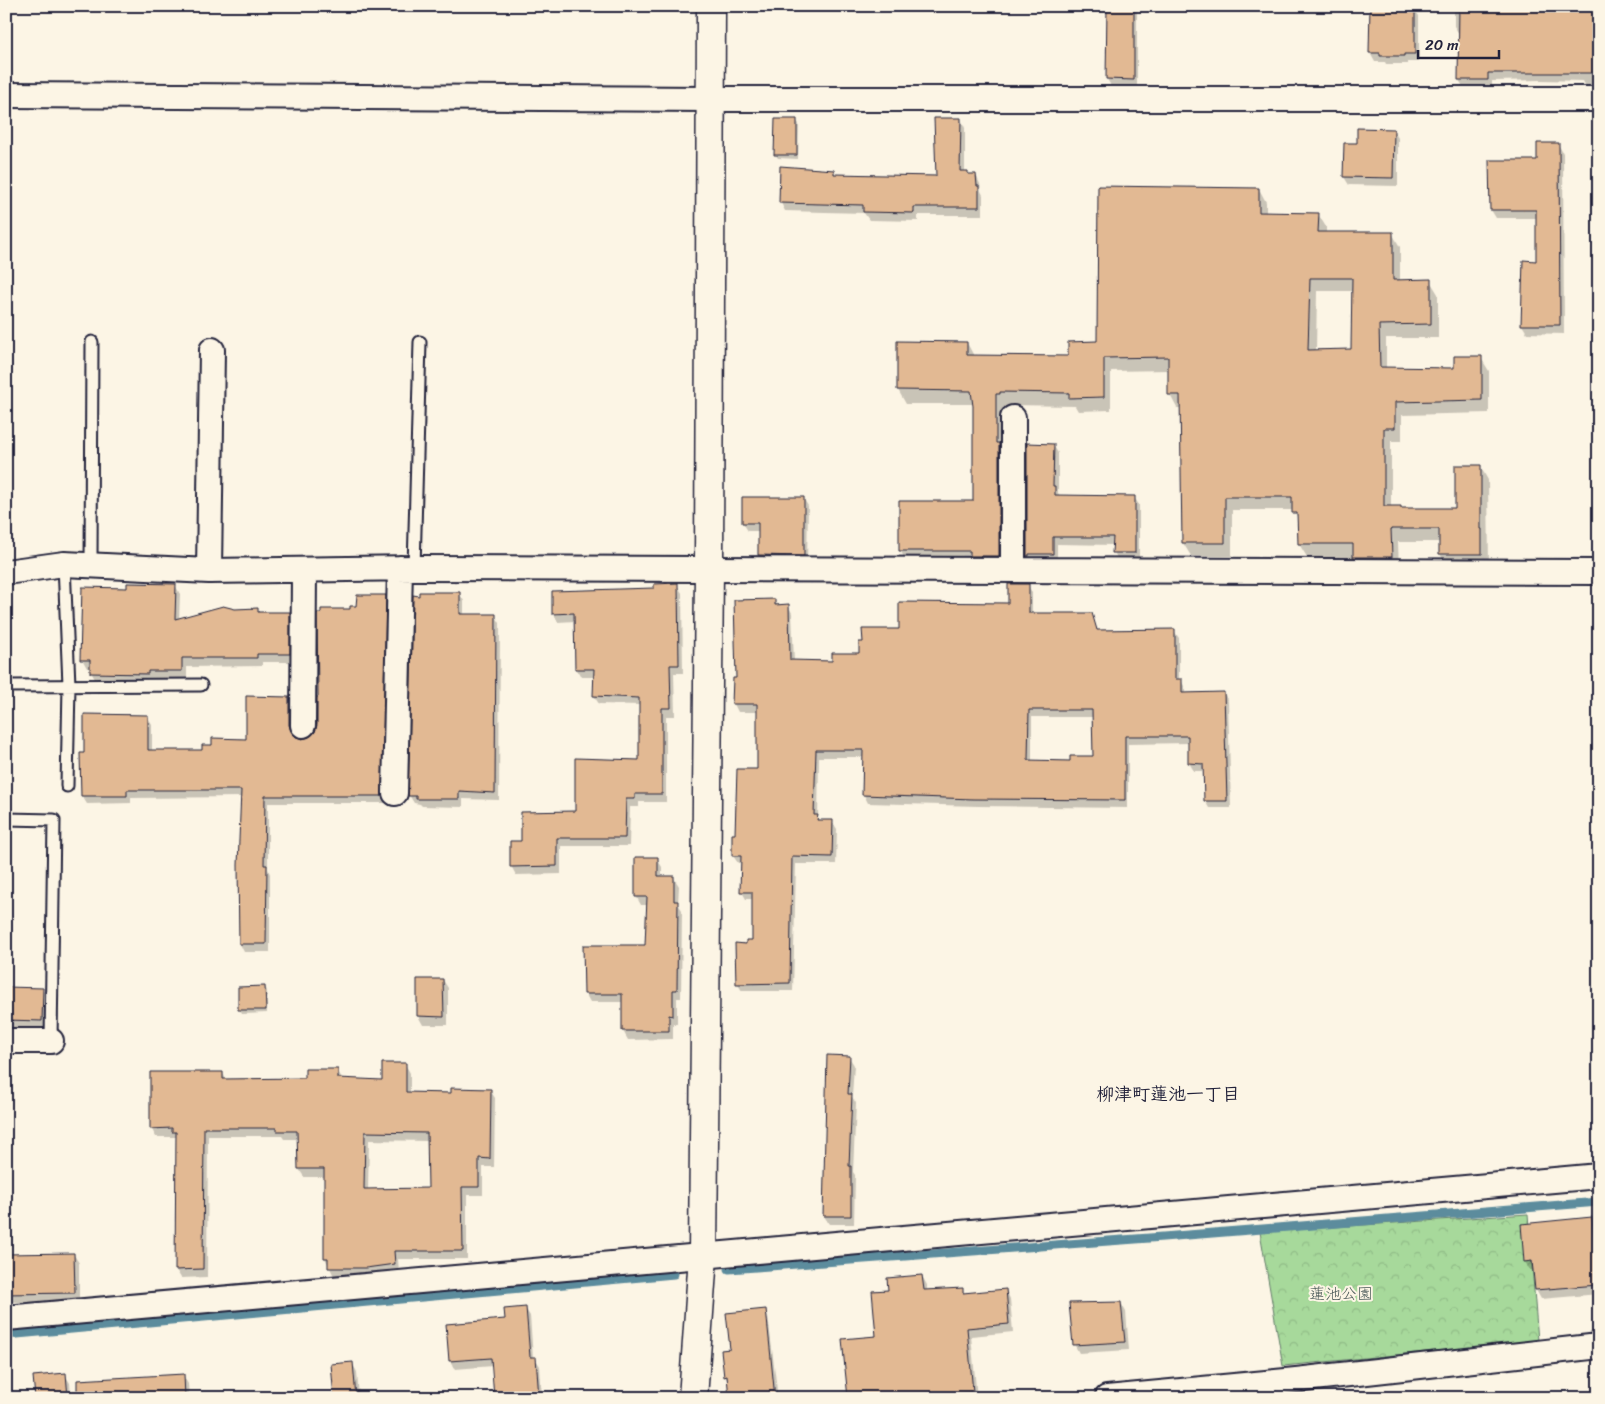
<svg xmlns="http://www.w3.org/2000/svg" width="1605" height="1404" viewBox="0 0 1605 1404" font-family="Sriracha,'Klee One',sans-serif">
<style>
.park{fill:url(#park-crowns);stroke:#647e6b}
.shadow{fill:#0003;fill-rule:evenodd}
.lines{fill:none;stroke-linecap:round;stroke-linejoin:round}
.stream{stroke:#5c8c9d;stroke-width:9}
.building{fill:#e2b993;stroke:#22223b;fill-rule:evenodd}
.lane-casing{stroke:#22223b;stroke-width:15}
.street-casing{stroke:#22223b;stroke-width:28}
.secondary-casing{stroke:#22223b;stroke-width:31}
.lane{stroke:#fcf5e5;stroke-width:11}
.street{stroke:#fcf5e5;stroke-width:24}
.secondary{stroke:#fcf5e5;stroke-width:28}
.labels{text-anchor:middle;stroke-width:4;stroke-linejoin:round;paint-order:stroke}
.park-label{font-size:16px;fill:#4a5958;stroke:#fcf5e5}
.neighbourhood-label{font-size:18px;font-weight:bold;fill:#22223b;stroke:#fcf5e5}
</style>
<defs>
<pattern id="park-crowns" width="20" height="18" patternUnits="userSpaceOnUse" patternTransform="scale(1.25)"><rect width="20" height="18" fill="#a7d99b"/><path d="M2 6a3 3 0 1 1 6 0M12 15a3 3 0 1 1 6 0" fill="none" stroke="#8fba86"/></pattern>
</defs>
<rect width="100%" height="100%" fill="#fcf5e5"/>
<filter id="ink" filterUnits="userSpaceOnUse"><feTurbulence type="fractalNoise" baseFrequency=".02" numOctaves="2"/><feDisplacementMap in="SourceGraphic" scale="10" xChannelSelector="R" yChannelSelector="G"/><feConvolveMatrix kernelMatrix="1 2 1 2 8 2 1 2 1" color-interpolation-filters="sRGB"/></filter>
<g filter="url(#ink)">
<!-- park -->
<path class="park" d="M1528 1214 1538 1341 1283 1366 1260 1232Z"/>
<!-- shadow -->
<path class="shadow" d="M1108 6H1137V86H1111L1107 79Z
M1454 6H1599V89H1587L1583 81 1541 80 1492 81V88H1464L1459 80V34L1454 26Z
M1414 8 1419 16V62H1408V64H1386L1385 62H1375L1370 53Z
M961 119 965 128V172H967L969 176 976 175 980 184 981 191 983 195V215H918V221L869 220 864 213 785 211 781 203V168L834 171 836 176 938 177Z
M796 120 799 124 798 159 778 158 775 154Z
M1393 130 1398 138V186L1349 185 1344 177 1358 144Z
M1558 144 1563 153 1564 334 1527 333 1522 325 1537 262V218H1496L1491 210 1538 161Z
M1259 189 1266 202V213L1318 214 1326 227V233H1392L1400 247V281H1430L1438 294V338H1386V369H1455L1481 358 1489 371V413L1402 415V441H1391V507L1401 509H1456L1480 466 1488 480 1489 568 1448 567 1440 554V542H1398L1399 570 1362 571 1354 557H1307L1299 544V521L1294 510H1232V556H1191L1183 543 1181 408H1177L1170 395 1169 370 1111 371V410L1078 411 1075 406 1007 405V407H1003L1006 569 908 564 900 550 974 502V404H906L898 390 899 343H967L974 356 1069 357 1098 343ZM1317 291H1353L1352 350 1316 351Z
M1053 445 1058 453V493L1060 496 1134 497 1139 505V560H1118L1114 552V545L1057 544V562L1033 564 1028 556Z
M803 498 808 506 807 563H764L759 555V531H748L743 523Z
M175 585 180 594 179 619 235 610H257L260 613 289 614 294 622V662H262V666L187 667V680L153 679 152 682 96 681 91 672V668H87L82 659 128 590Z
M677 585 682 593 683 673H674L675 716H666V802H639V807H630L629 846H561V874L516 875 511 866 640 761V705L599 704 594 696 595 677H581L576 668 575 621 558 622 554 614Z
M1028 585 1032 593V614H1091L1098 631H1174L1179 638V680H1181L1185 688V694L1224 693 1228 701 1231 808H1209L1205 801V771H1194L1189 763V743L1128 744V808L978 806 868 803 864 795V757H819L818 819 820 821H832L837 829 836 864H796L793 991H742L737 983 748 945 753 942 754 899H746L742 892V863H738L733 856 737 835 758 770 759 712H738L734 704 737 679 774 600 778 606 788 605 792 613 794 662H833L860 654 900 630 1010 604ZM1032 717H1094V757L1071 762 1032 761Z
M459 593 464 601V615H495L500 623 499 800 463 799V807L422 806 420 804 414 803 409 795Z
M385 597 389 604 386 803H268V869L270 874V952H244L240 944 242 797 131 798V803L87 804 82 796 81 754H85L147 716 152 724V751H203L213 746 248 740 289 698 293 706 294 736 303 740 311 738 316 733 351 610Z
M657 859 662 867V877L674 878 679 886 678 904 682 910 681 998H677V1024H673V1039L628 1040 623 1031V1002H590L585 993 646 946 648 905H641L636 896Z
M418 980H443L448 988V1025H423L418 1016Z
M265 987 267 991V1013L242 1014 240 1010Z
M6 988 42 989 47 997 46 1028H6Z
M829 1056 849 1057 854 1065 852 1097 856 1103 853 1172 855 1175 854 1224H829L824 1216Z
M405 1064 410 1073V1094H453L490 1090 495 1098 494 1167H483V1195H467V1259H398L399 1273 372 1276H334L325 1258V1177H304L299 1169V1139H284L282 1136H208L207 1277 181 1278 176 1270 177 1137H156L151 1128 223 1073 226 1080H307L337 1070 342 1078 383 1082ZM369 1140 428 1141 429 1190H368Z
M6 1080 8 1083 6 1183Z
M1591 1219 1596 1227 1599 1256V1294L1541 1299 1536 1290 1534 1270H1530L1525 1262 1522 1225Z
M6 1255H74L79 1263V1302H6Z
M922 1276 927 1285V1291L962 1289 965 1294 1006 1290 1010 1299 1013 1332 971 1336 977 1398H849L877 1337 889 1291Z
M1121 1303 1126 1312 1129 1350 1079 1353 1074 1344Z
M525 1308 530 1316 533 1358H535L540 1366 542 1398H495L493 1366 455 1369 450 1361 447 1325 506 1320Z
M765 1310 768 1316 778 1398H731L729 1383 725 1376 732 1350Z
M352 1363 357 1372 359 1398H335Z
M65 1375 70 1383 71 1398H36Z
M183 1375 188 1384 189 1398H112Z"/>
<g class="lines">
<!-- stream -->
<path class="stream" d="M729 1269 1163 1237 1599 1202
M6 1335 674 1274"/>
</g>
<!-- building -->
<path class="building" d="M1107 6H1134V80L1106 79Z
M1370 6H1415V54H1404V56H1380V53H1369Z
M1459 6H1599V73H1488V80H1458Z
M934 118H961L960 171H968V174H976L977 186H979V207H914V213L863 212V205L779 203 780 166 834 170V174L936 176Z
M775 119H797V155H774Z
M1357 128 1394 129 1393 178 1343 177 1344 143H1357Z
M1537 143H1559L1560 325H1521L1523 260 1536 261V210H1490L1489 160H1537Z
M1098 186 1259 188V212L1319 213 1318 232H1393V280L1431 279V324L1379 325 1380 367 1454 368V356H1482V400L1395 402V428H1384V506H1401V508H1455V465H1481V529H1482V554H1439V529H1391L1392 557H1353V544H1298L1297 513H1292V497H1225V543H1182L1180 395H1168V357L1104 358V397L1069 398V393L1000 392V394H996V443H999V556H970V551H899V501H973V406L971 391 897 390V341L967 342V355L1068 356V342L1097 341ZM1310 278H1352L1351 349 1308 350Z
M1027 443 1054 444 1053 486H1055V495L1135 496V553H1112L1113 537H1053V554H1029V556H1027Z
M742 497H804V556L758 555V523H742Z
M127 583 176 584 175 619 223 606 235 609 258 608V612H290V654H257V658H182V671H148V674L90 673V660H80L82 587 127 588Z
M678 583 679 665H670L671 708H662V794H635V799H626L625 838H557V866L510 867V841H521V812L575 811V758L639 760V698L593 696 594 669H575L574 613 552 614V591L654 588V584Z
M1008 584H1029V613H1092L1097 630 1175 629V679H1182V693L1224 692 1227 801H1204L1203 764 1188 763V736H1125V800L973 799 862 795 863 750H816L814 815H818L817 820H833L832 857 792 856 790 983 736 984 735 943 746 944V940H752V892H740L741 856H732V834H735L737 769H757V704H732L733 678H736L734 600 775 599V605L789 604 790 660 832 661V653H859V642H863L862 629H899V602L1008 603ZM1029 710H1092L1093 756H1070V761L1028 760Z
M419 592H460V614H496L495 793 459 791V799H416V796H408L413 595 419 596Z
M357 595H386L382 796H265L264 865H267L266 944H239L238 865 241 790H127V796H81L80 753H84V714L148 715V750H202V745H212V738L246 739V696L289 697V725L291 731 296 737 302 739 309 737 315 732 317 725V697H318L317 613H321V609H350V606H356Z
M635 857H658V876H674V901H678L677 990H673V1016L669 1015V1031H622V994H584L583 945H645L647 897H635Z
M417 979H443L444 1017 417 1016Z
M265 986 266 1010H238V987Z
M6 987 43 988 42 1021 6 1020Z
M827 1055 850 1056 848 1094H852L849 1166H851V1216H823Z
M382 1063H406V1092L451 1093V1088L491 1089 490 1159 479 1158V1187H462L463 1251H394L395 1264 366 1268H328V1258H324V1169H298L297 1131H277V1128H204L203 1269 175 1270 176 1132H172V1128L150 1129V1072H223V1079L305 1078V1069H338V1078L382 1080ZM365 1132 427 1133 428 1188 364 1189Z
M1592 1217 1598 1285 1535 1290 1532 1261 1524 1262 1521 1224Z
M74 1253 75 1293 6 1294V1254Z
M922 1275 924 1290 963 1288V1293L1006 1289 1009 1324 967 1328 973 1392 917 1398H848L842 1339 876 1336 872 1291 888 1290 887 1278Z
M1121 1302 1125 1342 1073 1345 1069 1303Z
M526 1307 530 1357H536L539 1398H494L491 1358 449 1361 446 1324 505 1319 504 1309Z
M766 1309 775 1398H729L727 1376 724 1377 721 1350 730 1349 726 1313Z
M353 1362 356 1398H334L331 1364Z
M66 1373 68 1398H35L33 1376Z
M184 1374 185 1398H77V1380Z"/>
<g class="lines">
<defs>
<path id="lane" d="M64 564 69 685 67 786
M91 565 92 342
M414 568 420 342
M6 686 201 685
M6 819 54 820 51 1041"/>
<path id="street" d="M6 95 711 99H1599
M1013 570V418
M209 571 212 350
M6 572 64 564 209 571 414 568 1599 572
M303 725 304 571
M395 793 400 568
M6 1041H51
M6 1318 1599 1176
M1107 1398 1296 1380 1599 1346"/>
<path id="secondary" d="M693 1398 703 1256 709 569 711 6"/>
</defs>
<!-- lane casing -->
<use href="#lane" class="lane-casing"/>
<!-- street casing -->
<use href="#street" class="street-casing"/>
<!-- secondary casing -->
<use href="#secondary" class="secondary-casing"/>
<!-- lane -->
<use href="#lane" class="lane"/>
<!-- street -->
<use href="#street" class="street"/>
<!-- secondary -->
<use href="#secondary" class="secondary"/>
</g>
</g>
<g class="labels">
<!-- park labels -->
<g class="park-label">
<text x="1341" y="1299">蓮池公園</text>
</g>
<!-- neighbourhood labels -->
<g class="neighbourhood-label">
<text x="1168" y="1100">柳津町蓮池一丁目</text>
</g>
</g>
<!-- margin -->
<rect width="1605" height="1404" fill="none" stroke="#fcf5e5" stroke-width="25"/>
<rect x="12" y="12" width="1580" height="1379" fill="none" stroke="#22223b" stroke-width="2" filter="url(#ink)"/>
<!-- scale -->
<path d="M1418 50v8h81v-8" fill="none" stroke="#22223b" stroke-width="2.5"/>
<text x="1425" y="50" font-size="15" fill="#22223b" stroke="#fcf5e5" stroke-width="4" paint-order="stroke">20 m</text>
</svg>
